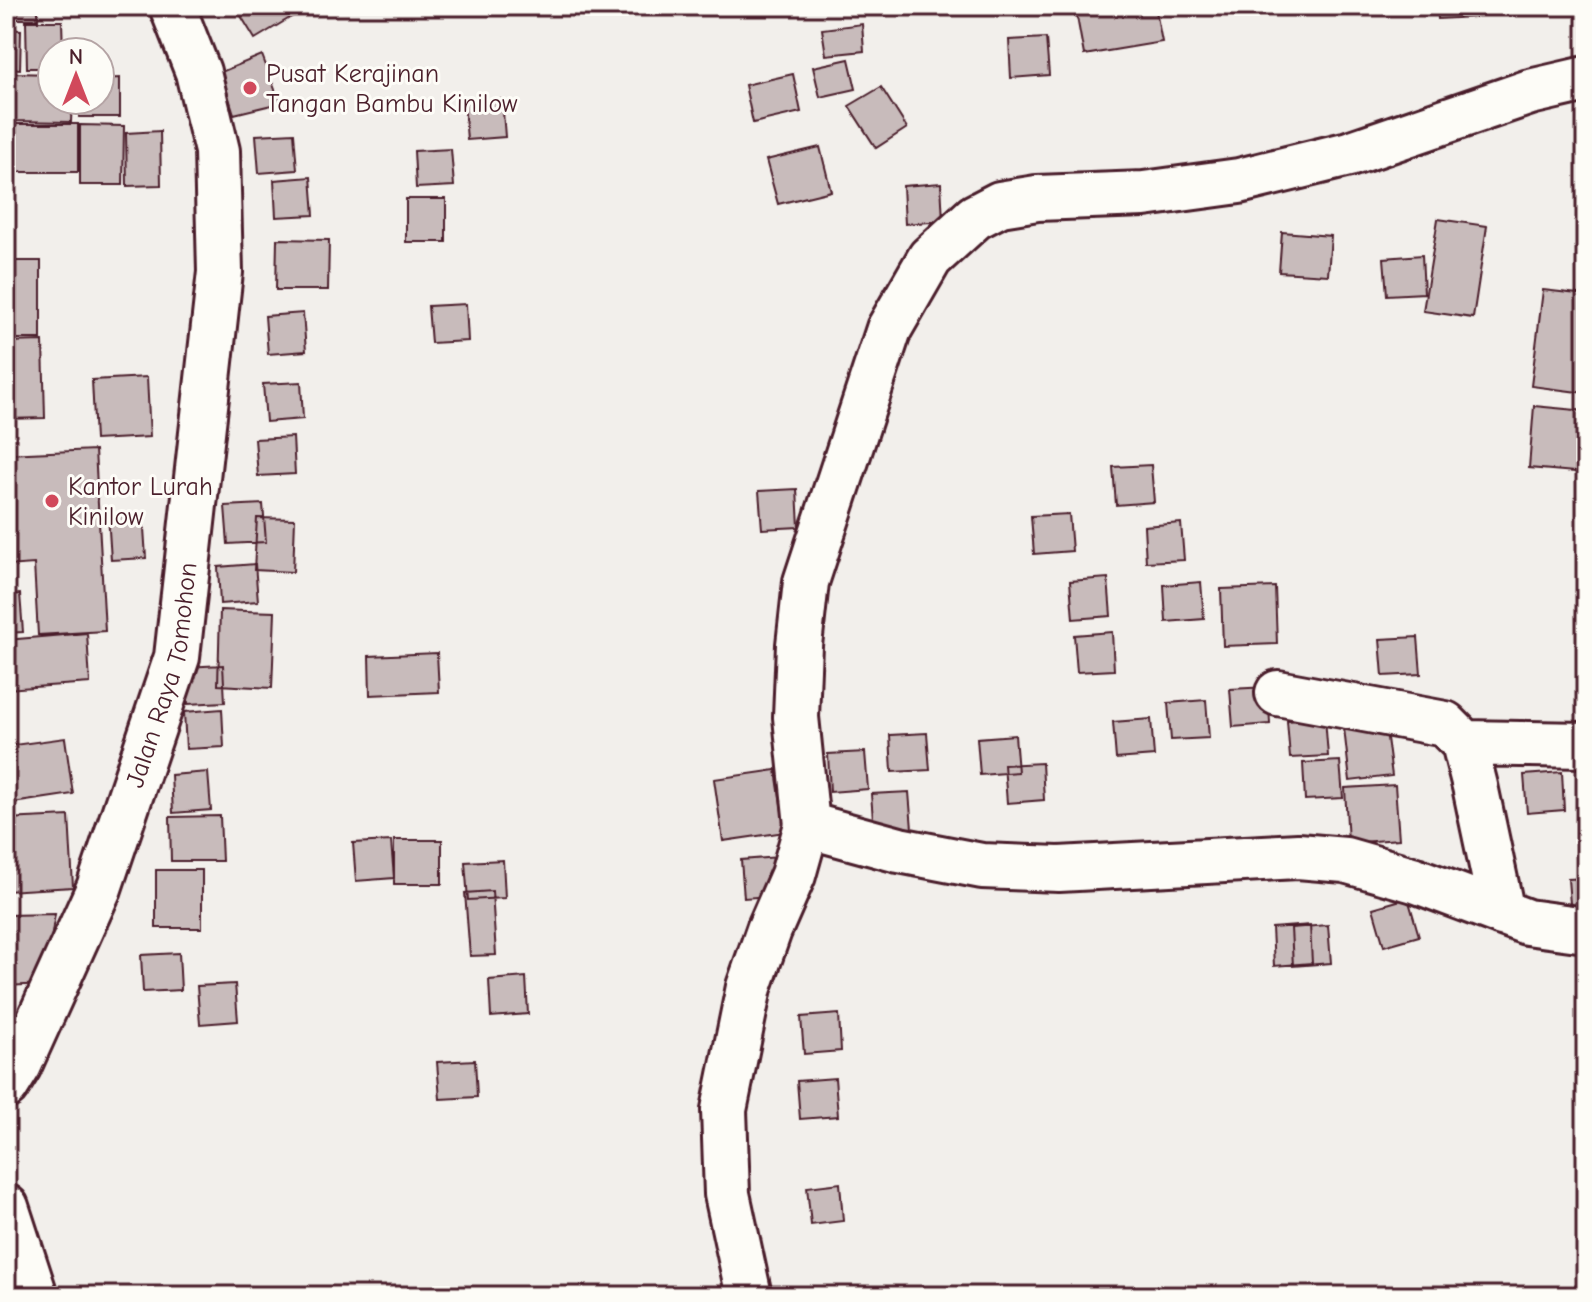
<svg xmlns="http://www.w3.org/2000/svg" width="1592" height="1302" viewBox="0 0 1592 1302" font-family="'Comic Neue',sans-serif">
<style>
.building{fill:#c8bbbb;stroke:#4a1f2b;stroke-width:2}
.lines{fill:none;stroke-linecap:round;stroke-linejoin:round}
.minor-casing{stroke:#4a1f2b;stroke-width:50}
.highway-casing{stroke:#4a1f2b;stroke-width:50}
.minor{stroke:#fdfcf7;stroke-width:44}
.highway{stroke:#fdfcf7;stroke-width:44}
.poi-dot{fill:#d1495b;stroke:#fdfcf7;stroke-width:3}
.labels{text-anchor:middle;stroke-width:6;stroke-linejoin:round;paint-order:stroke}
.poi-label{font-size:26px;fill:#4a1f2b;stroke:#fdfcf7;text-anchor:start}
.street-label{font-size:26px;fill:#4a1f2b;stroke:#fdfcf7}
</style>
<rect width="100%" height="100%" fill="#f2efeb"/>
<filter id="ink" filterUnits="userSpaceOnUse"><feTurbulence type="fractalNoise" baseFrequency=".0125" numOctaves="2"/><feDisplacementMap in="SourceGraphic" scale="16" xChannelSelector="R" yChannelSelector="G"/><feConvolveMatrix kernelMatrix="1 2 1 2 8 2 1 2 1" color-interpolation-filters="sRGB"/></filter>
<g filter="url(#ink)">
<!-- building -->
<path class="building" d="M6 6H38V19H6Z
M235 6H294L298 13 255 39Z
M1075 6H1155L1162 42 1084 55Z
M1437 6H1474L1475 17 1438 19Z
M26 21H62L63 52H52V68H27Z
M862 24 864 51 826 55 822 29Z
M6 29 21 30 20 69 6 68Z
M1046 38 1049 75 1011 78 1009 40Z
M262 55 280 103 234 114 221 72Z
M849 59 856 89 820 97 813 67Z
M13 73 52 74V100H72L71 122 12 121Z
M793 74 801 112 753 123 745 85Z
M120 78V117H79V100H100V79Z
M881 87 907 128 876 148 849 106Z
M502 99 505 137 467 140 464 102Z
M6 124H78V172H6Z
M80 125 124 126 123 185H80Z
M160 131 161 185 127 186 126 133Z
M294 133 297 170 259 173 256 135Z
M820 147 831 191 778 204 766 160Z
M451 149 454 186 416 188 414 151Z
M311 177 314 215 276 217 274 180Z
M941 183 943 221 905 224 903 186Z
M406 199H446V242H406Z
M1438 219 1487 226 1473 318 1423 311Z
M1282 232 1331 236 1328 275 1279 272Z
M277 239 329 240 328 290H276Z
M1422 255 1424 293 1387 295 1384 258Z
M6 261H41V339H6Z
M1543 290 1586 295V393L1531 386Z
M466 304 468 341 431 343 428 306Z
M303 313 306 351 268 354 265 316Z
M43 341 45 418 6 419V342Z
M147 377 150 437 95 440 92 380Z
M301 382 303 419 266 422 263 384Z
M1534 406 1586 411V473L1529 468Z
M293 437 295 474 258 476 255 439Z
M95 450 105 631 38 635 34 564 6 566V454Z
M1151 465 1154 502 1116 505 1113 467Z
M797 489 799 527 762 529 759 491Z
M263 504 266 542 228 544 225 506Z
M143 513 146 558 111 560 108 515Z
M1069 514 1072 551 1034 554 1031 516Z
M257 518 295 519 293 572 254 570Z
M1181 523 1184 560 1146 562 1144 526Z
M255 564 258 601 220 604 218 567Z
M1108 578 1111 616 1073 619 1070 581Z
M1201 582 1204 619 1166 622 1164 585Z
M1275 587 1277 644 1223 646 1221 589Z
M20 594 23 632 6 633V595Z
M220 610 275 612 272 688 218 685Z
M1112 632 1114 670 1077 672 1074 635Z
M87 633 90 683 6 689V640Z
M1418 637 1421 674 1383 676 1380 639Z
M437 653 439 692 370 695 369 656Z
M223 665 225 702 188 704 185 667Z
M1268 687 1270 724 1233 727 1230 689Z
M1206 700 1209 738 1171 740 1168 703Z
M222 709 224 747 186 749 184 712Z
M1325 718 1328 756 1290 758 1287 721Z
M1151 719 1154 756 1116 759 1113 722Z
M1385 723 1392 776 1350 781 1344 728Z
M927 733 930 770 892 772 890 735Z
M1015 735 1018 772 980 775 977 738Z
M65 738 73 794 6 804V746Z
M865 752 868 789 830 792 828 754Z
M1340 761 1343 798 1305 800 1303 763Z
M1586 761V835H1584L1578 762Z
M1042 763 1044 800 1007 803 1004 765Z
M776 770 785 832 723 841 714 779Z
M208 772 211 810 173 813 171 775Z
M1562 772 1564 810 1527 813 1524 775Z
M1395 785 1399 839 1348 843 1345 788Z
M909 792 912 829 874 832 871 794Z
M69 816 73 887 6 891V819Z
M220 816 222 861H171L170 817Z
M394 840H442V884H394Z
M391 841 394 878 356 881 353 843Z
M779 857 782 895 744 898 741 860Z
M503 860 505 898 468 900 465 862Z
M156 870H202V928H156Z
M1586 878V916H1571L1568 879Z
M492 891 496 955 470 956 465 893Z
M1408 898 1419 936 1384 946 1373 908Z
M55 914 44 984 6 986V915Z
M1310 925 1312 963 1274 966 1272 928Z
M1328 925 1331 963 1293 966 1291 928Z
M179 953 181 990 143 992 141 955Z
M526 977 528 1014 491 1017 489 980Z
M235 984 238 1021 200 1024 197 986Z
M839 1014 841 1051 804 1054 801 1017Z
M475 1060 477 1097 440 1099 437 1062Z
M835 1078 838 1116 800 1119 797 1081Z
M840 1183 843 1221 811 1225 807 1187Z"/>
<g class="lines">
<defs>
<path id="minor" d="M1278 693 1445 724 1464 743 1475 786 1502 913
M1464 743 1586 745
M807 825 899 850 982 866 1059 869 1298 856 1345 860 1415 880 1527 922 1586 930
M6 1207 35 1296
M749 1296 727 1194 724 1110 749 987 769 930 793 875 807 825 796 717 799 645 806 582 889 329 930 258 975 217 1000 204 1037 198 1144 194 1239 181 1349 154 1530 92 1586 79"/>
<g id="highway">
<path id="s1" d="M6 1086 19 1065 99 888 177 657 220 272 217 151 198 72 172 6"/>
</g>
</defs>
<!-- minor casing -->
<use href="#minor" class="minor-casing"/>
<!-- highway casing -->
<use href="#highway" class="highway-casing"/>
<!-- minor -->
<use href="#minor" class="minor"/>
<!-- highway -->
<use href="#highway" class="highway"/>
</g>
</g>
<!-- markers -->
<g class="poi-dot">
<circle cx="250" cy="88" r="8"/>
<circle cx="52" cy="501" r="8"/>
</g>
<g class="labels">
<!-- poi labels -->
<g class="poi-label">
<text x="266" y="82">Pusat Kerajinan<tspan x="266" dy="30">Tangan Bambu Kinilow</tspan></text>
<text x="68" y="495">Kantor Lurah<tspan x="68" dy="30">Kinilow</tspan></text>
</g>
<!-- street labels -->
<g class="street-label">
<text dy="9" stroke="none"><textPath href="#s1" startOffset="442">Jalan Raya Tomohon</textPath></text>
</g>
</g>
<!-- margin -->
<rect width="1592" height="1302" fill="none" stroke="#fdfcf7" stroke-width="32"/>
<rect x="16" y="16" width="1560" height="1270" fill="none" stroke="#4a1f2b" stroke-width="3" filter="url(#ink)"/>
<!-- north arrow -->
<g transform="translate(76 76)"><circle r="38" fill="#fdfcf7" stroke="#b5a4a5" stroke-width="2"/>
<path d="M0-6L14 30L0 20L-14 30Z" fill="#d1495b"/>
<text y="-12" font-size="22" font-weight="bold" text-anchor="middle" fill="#4a1f2b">N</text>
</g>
</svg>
